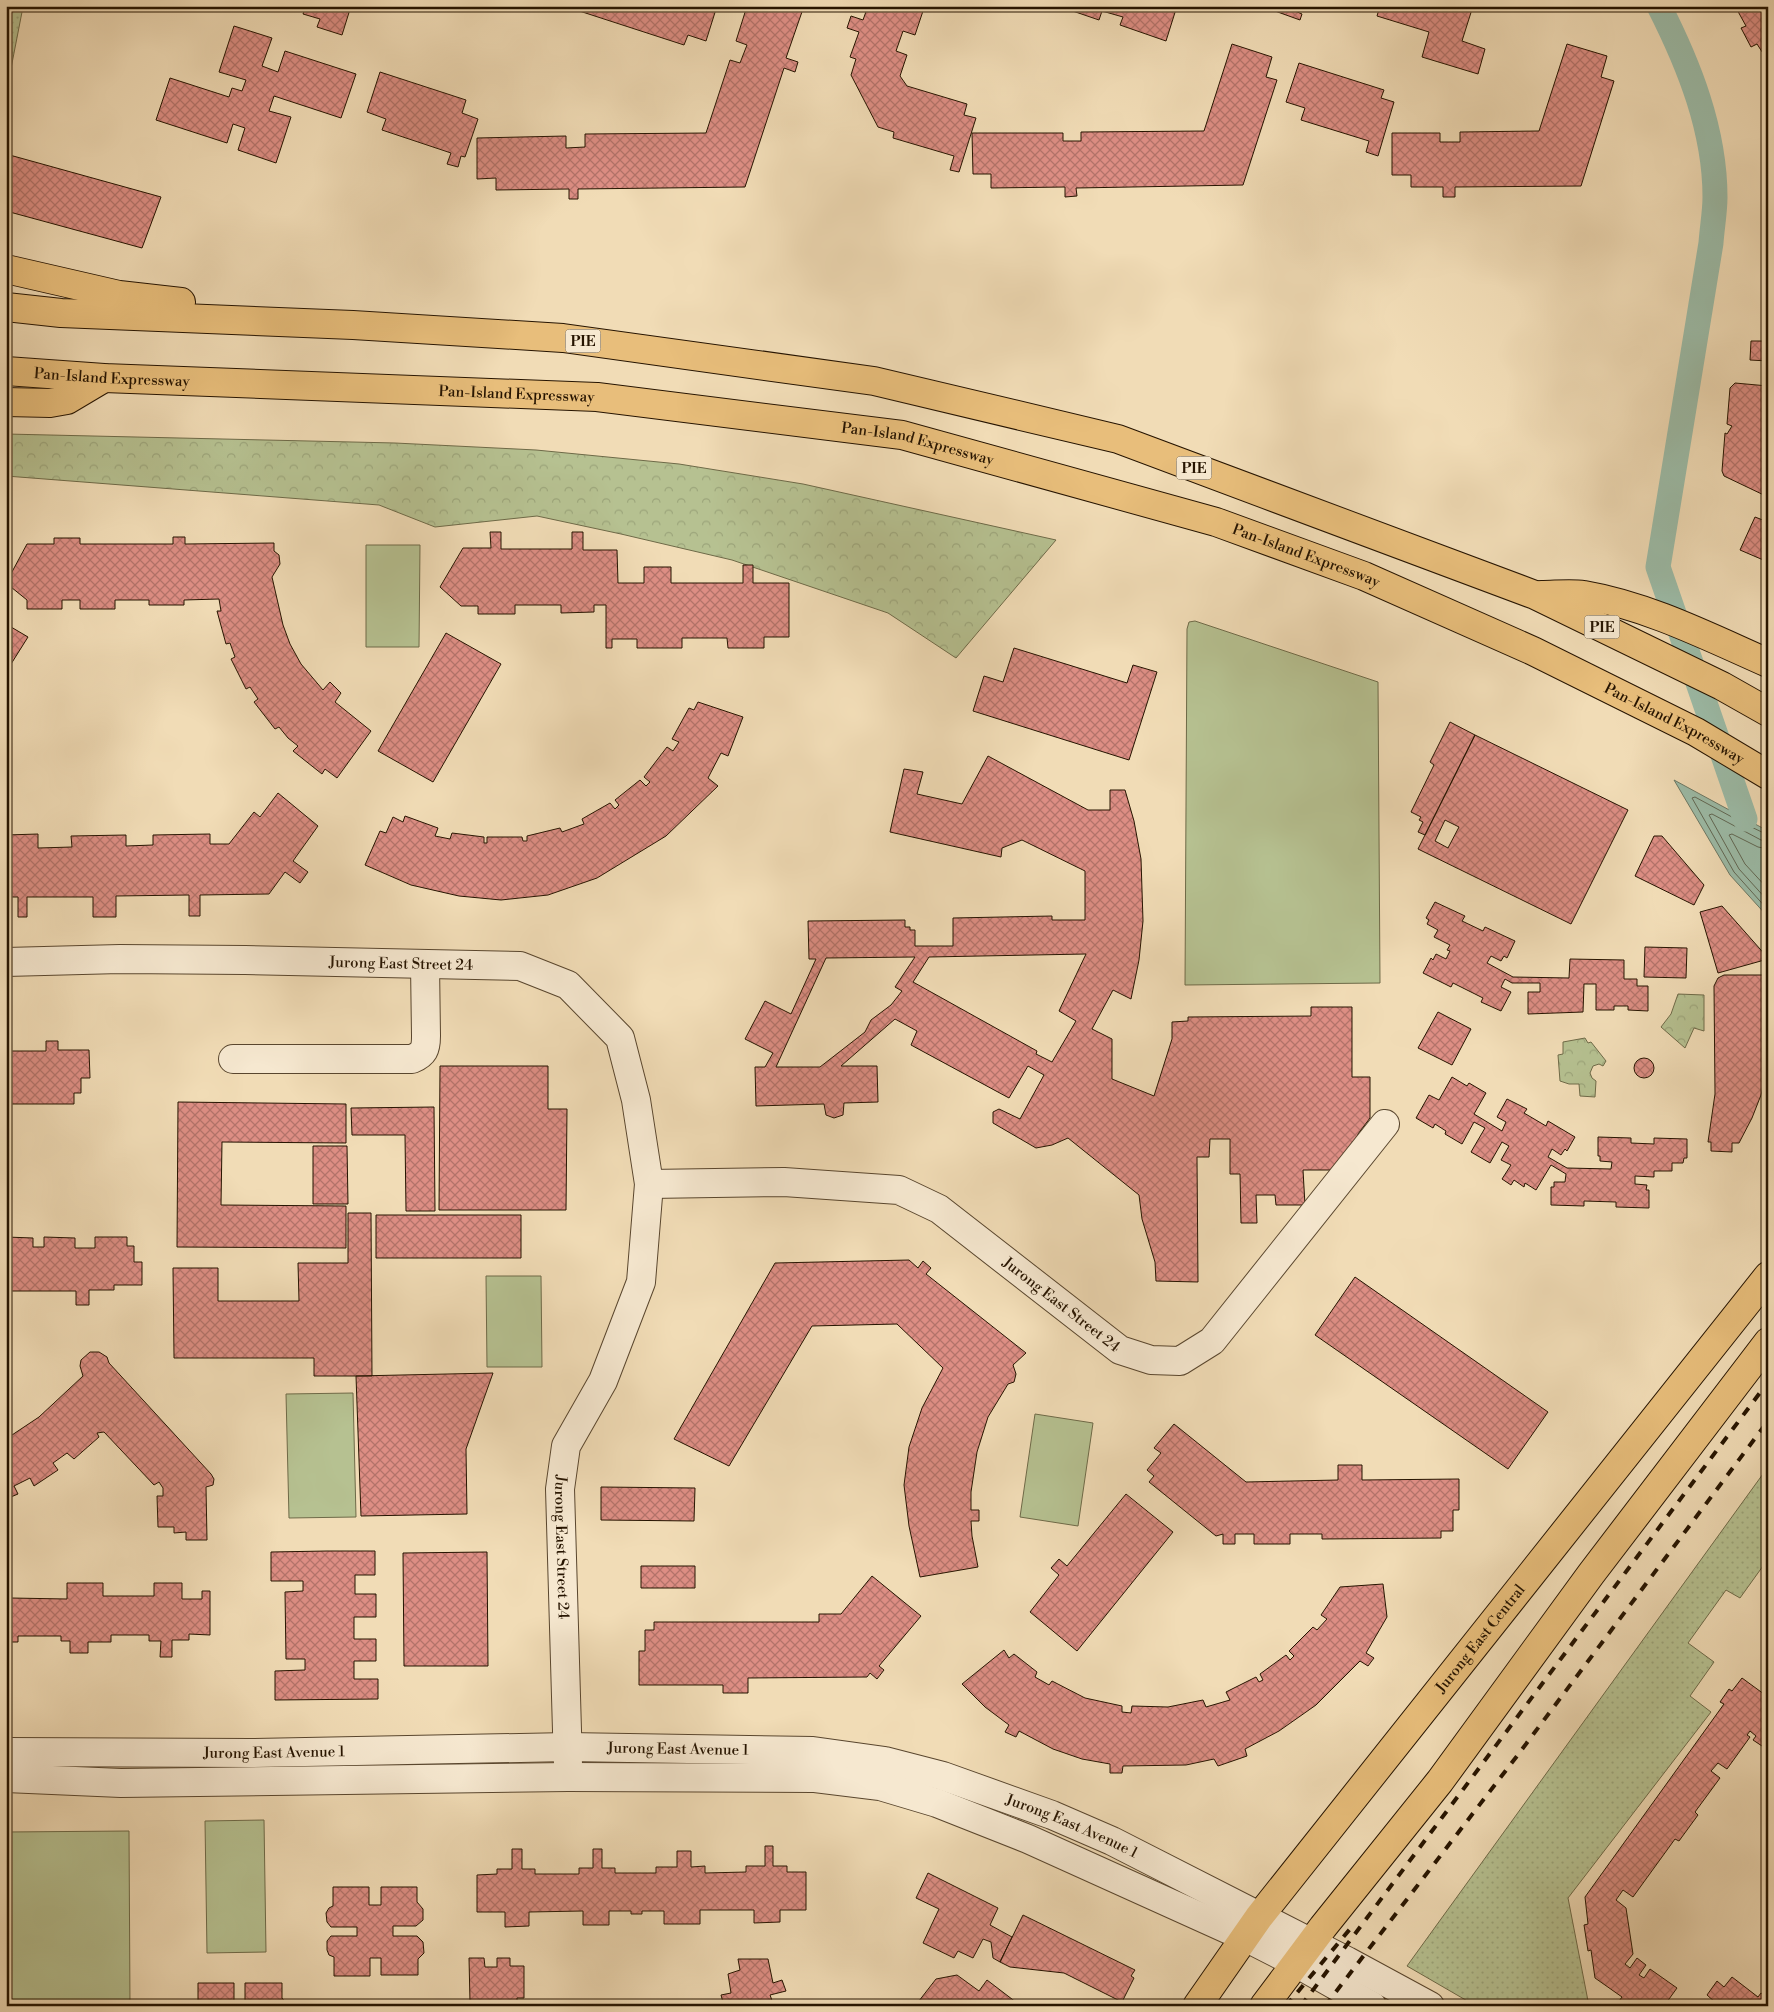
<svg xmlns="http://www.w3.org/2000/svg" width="1774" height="2012" viewBox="0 0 1774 2012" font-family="'Libre Bodoni',serif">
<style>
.grass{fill:url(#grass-dots);stroke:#6e6a48}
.park{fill:url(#park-crowns);stroke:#6e6a48}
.pitch{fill:#b6c191;stroke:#6e6a48}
.water{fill:#9cbca8;stroke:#6d7965}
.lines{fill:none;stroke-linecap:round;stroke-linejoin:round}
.shore{stroke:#616854;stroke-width:1}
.canal{stroke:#9cbca8;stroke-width:25}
.building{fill:url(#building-cross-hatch);stroke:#261400;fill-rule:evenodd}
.minor-casing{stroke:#59462e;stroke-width:30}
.major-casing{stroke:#261400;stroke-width:30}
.highway-casing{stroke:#261400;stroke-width:30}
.minor{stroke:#f6e8d0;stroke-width:28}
.major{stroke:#e8be7b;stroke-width:28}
.highway{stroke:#e8be7b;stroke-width:28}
.rail{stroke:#261400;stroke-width:4;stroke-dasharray:9 9;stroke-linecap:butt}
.labels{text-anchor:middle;stroke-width:4;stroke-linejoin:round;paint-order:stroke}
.shield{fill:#f6e8d0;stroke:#64543e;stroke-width:1}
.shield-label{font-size:14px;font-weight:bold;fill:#261400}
.street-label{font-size:15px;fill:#261400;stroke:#f6e8d0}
</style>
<defs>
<pattern id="grass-dots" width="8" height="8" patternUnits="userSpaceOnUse" patternTransform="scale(1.25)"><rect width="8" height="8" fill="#b6c191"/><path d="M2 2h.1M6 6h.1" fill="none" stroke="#9ca57b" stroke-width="1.8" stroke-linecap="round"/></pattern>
<pattern id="park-crowns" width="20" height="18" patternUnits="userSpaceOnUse" patternTransform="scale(1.25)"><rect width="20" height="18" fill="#b6c191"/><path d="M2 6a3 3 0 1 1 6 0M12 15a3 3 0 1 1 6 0" fill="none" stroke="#9ca57b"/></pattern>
<pattern id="building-cross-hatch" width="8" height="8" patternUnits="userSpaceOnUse" patternTransform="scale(1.25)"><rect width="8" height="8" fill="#dd8e84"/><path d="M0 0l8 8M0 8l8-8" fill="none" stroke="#b3736a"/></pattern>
</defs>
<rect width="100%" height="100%" fill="#f1dcb6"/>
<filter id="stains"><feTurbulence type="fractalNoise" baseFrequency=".004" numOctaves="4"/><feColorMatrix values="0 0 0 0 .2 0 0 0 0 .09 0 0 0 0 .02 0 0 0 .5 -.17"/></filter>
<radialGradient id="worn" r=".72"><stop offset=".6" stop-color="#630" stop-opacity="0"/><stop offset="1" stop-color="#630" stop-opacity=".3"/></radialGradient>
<!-- grass -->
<path class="grass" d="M6 6H17L22 12 6 94Z
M1768 1467V1559L1740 1598 1726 1590 1688 1643 1714 1662 1690 1696 1711 1712 1568 1898 1589 2006H1476L1407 1966Z"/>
<!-- park -->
<path class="park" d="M6 434 395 443 536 450 679 464 803 484 1056 540 956 658 888 613 732 560 621 534 537 516 435 527 379 505 6 476Z
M1678 994 1704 995V1031L1694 1028 1685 1048 1661 1027 1671 1014Z
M1585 1038 1588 1043 1591 1042 1606 1061 1603 1066 1599 1064 1593 1066 1590 1073 1592 1078 1596 1081 1595 1097 1580 1096 1579 1084H1569L1560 1081 1558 1055 1563 1054V1042Z"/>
<!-- pitch -->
<path class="pitch" d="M366 545H420L419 647H366Z
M1195 621 1378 682 1380 983 1185 985 1187 629 1189 622Z
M541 1276 542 1367H487L486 1276Z
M353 1393 356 1517 289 1518 286 1394Z
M1035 1414 1093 1423 1078 1526 1020 1517Z
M264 1820 266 1952 207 1953 205 1821Z
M129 1831 130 2006H6V1832Z"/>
<!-- water -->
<path class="water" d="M1674 780 1768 831V917L1730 875Z"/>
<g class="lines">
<!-- shore -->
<path class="shore" d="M1768 835 1743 823 1695 797 1692 798 1734 872 1768 910
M1768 841 1761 840 1712 814 1709 815 1739 869 1768 901
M1768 849 1758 847 1732 834 1729 835 1745 864 1768 889"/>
<!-- canal -->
<path class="canal" d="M1659 6C1689 65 1715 130 1715 197 1715 212 1712 228 1711 243L1658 567 1745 819"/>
</g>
<!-- building -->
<path class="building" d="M306 6H351L342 35 317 27 320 19 303 14Z
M564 6H717L706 41 688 35 684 45Z
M747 6H804L786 58 798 62 795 72 784 68 745 187 578 189V199H569V189L496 190V178L477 179V138L566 136V148L585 147V134L706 133 730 60 740 63 747 45 736 41Z
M868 6H919L924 8 915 35 903 31 896 51 907 55 900 76 907 86 967 104 964 115 976 118 959 172 950 170 954 156 893 138 894 132 878 127 851 75 856 59 850 57 859 32 847 28 851 16 863 20Z
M1058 6H1177L1166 41 1120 25 1123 17 1102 11 1099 20Z
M1261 6H1297L1295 11 1302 14 1300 20Z
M1380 6H1473L1462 41 1485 49 1478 74 1422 57 1429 32 1377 16Z
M1735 6H1768V61L1757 44 1751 47 1741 28 1746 26Z
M234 26 272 38 262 66 278 72 285 51 356 74 341 118 274 96 269 111 291 117 276 163 238 150 245 128 233 124 227 143 156 120 170 78 229 97 232 88 242 91 246 80 219 72Z
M1232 44 1272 57 1266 77 1277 80 1243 185 1076 188 1077 196 1065 197V187L991 188V174H973L972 133H1063V141H1081V132L1204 131Z
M1567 44 1607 56 1601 77 1614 81 1581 186 1455 187V197H1443V187H1411V175H1392V133H1440V142H1460V132L1539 131Z
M1299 63 1384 90 1381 98 1394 102 1378 156 1366 152 1369 141 1301 120 1305 108 1286 102Z
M380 72 466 100 462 113 478 119 465 157 461 156 458 167 447 164 451 153 382 130 386 119 367 112Z
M6 154 161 197 142 248 6 211Z
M1764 334 1768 335V361L1750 360 1751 341H1764Z
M1735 383 1768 386V497L1724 476 1722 471 1725 433 1727 434 1732 426 1727 424 1730 388Z
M1755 517 1768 522V562L1740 550Z
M490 532H501V549H572V532H583V550H617L618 583H644V567H671V583H743V565H753V583H789V637H764V648H728L727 638H682V648H637V639H612V648H606V605H594V612L561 613V605H515V614H478V606H461L440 587 463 548H491Z
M173 537H185V544L274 543V551L279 555 280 564 272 577 283 625 290 644 301 664 323 690 330 682 341 693 335 702 371 731 337 778 325 769 322 774 293 751 298 746 288 738 279 727 275 729 254 702 258 699 250 687 246 689 231 659 235 657 230 643 226 644 217 611H221L219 599 184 600V605H149V600H115V609H80V600H62V609H27V600L6 583 27 544H54V538H80V544H173Z
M6 624 28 637 6 672Z
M446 633 501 664 433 782 378 751Z
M1014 648 1127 683 1133 665 1157 672 1129 760 973 711 984 676 1003 682Z
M698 702 743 717 728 756 721 753 708 778 718 786 666 836 597 878 548 895 501 900 459 896 411 885 365 865 380 831 386 833 393 817 403 822 405 816 438 828 435 836 450 839 452 833 484 837V843H487V837H522L523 841H527V836L560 828 562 832 584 824 582 819 610 803 615 809 619 805 615 800 640 780 646 786 650 782 644 777 667 747 673 751 679 742 672 739 689 708 694 710Z
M1450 722 1475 735 1425 835 1418 832 1423 822 1419 820 1421 817 1411 812 1434 765 1430 762Z
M1475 735 1628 810 1571 924 1418 849Z
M988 756 1088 810H1110V790H1125L1134 821 1141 859 1143 921 1139 960 1131 999 1113 990 1092 1029 1112 1039V1079L1154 1096 1172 1039V1022L1188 1021V1017L1311 1016V1007H1352V1077H1370V1118L1358 1134V1146L1340 1170H1303L1305 1205H1276L1275 1195H1256L1257 1223H1241L1240 1174H1230V1139H1210L1209 1157H1197L1198 1282 1156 1281 1155 1262 1142 1219 1139 1195 1068 1138 1052 1145 1036 1148 993 1123V1112L999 1109 1020 1119 1044 1075 1028 1066 1009 1098 911 1045 917 1031 895 1019 841 1066H877L878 1102 844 1103 843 1115 834 1118 826 1115 824 1104 756 1106 755 1067H765L773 1053 745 1039 765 1001 791 1014 816 959H809L808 921 905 920V927H910V930H915V946H953V918L1052 916V920H1085V871L1022 840 1002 848 1001 857 890 832 904 769 923 772 917 794 962 804ZM1086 954 1059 1011 1076 1021 1052 1062 1036 1054 1037 1051 913 982 929 957ZM915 957 895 987 902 991 891 1005 871 1020 865 1032 820 1067H776L826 958Z
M278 793 318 826 293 861 308 872 300 883 285 872 269 894 200 895V916H189V895L116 896V917H93V897H27V917H18V897H6V835L38 834V848L72 847 71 836 126 835V846L153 845V835L210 834V844H229L254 812 260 817Z
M1445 820 1459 827 1448 848 1435 841Z
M1654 836H1662L1704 885 1694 905 1635 876Z
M1435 902 1465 916 1462 921 1483 931 1485 927 1515 941 1507 958 1504 956 1501 961 1491 956 1487 963 1513 977 1569 978 1570 959 1624 960V979H1637V986H1648V1011L1628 1010V1006H1614V1010H1596V984H1584L1583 1012 1528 1014V992H1540V983H1512L1505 979 1501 987 1511 992 1501 1011 1481 1002 1483 998 1453 983 1451 987 1423 973 1431 958 1433 960 1436 954 1446 959 1450 951 1447 950 1450 945 1434 937 1438 930 1427 924 1429 920 1426 918Z
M1722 906 1768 958V959L1718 973 1700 912Z
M1645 947 1687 948 1686 978 1644 977Z
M1724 975H1763L1767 980 1768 987V1066L1761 1095 1752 1118 1739 1143H1732V1152L1711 1151V1142H1708L1715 1094 1714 986 1718 978Z
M1438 1012 1471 1029 1452 1065 1418 1048Z
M46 1041H58V1050H89L90 1078H81V1093H74V1104H6V1051H46Z
M1634 1068a10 10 0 1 1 20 0a10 10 0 1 1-20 0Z
M440 1066H548V1109H567L566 1210H439Z
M1452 1077 1467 1086 1469 1083 1486 1093 1474 1114 1502 1131 1506 1122 1497 1117 1507 1099 1527 1109 1524 1113 1546 1126 1548 1121 1575 1137 1567 1151 1565 1149 1561 1155 1552 1149 1548 1157 1567 1168 1611 1169 1612 1162 1600 1161V1156H1598V1137L1631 1138V1143L1654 1144V1138L1687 1139V1158H1684L1683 1163H1672V1171H1654V1177L1635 1176V1184L1647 1185 1646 1190H1649V1208L1616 1207V1202L1584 1201V1206L1551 1205V1187H1554V1182H1565L1566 1174 1551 1165 1536 1190 1525 1183 1524 1187 1514 1180 1511 1185 1502 1179 1511 1165 1501 1160 1509 1146 1502 1142 1490 1163 1471 1152 1485 1128 1474 1122 1462 1144 1445 1134 1446 1131 1435 1124 1433 1128 1416 1118 1429 1095 1439 1100Z
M178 1102 346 1104V1143L222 1142 221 1205 346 1206V1248L177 1247Z
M434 1107 435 1211H406L405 1135H352L351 1108Z
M313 1146H347L348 1204H313Z
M348 1213H371L372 1376H314V1358H174L173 1268H218V1301H299L298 1263H348Z
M376 1215H521V1258H376Z
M6 1237 33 1238V1247H44V1237L75 1238V1248H95V1237H127V1246H134V1262H142V1285H114V1290H89V1305H76V1291H6Z
M909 1260 918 1268 923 1261 931 1268 926 1274 1026 1353 1013 1365 1016 1374 1014 1382 1008 1384 988 1417 977 1452 971 1492V1510H979V1521H971L972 1536 978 1567 920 1577 909 1526 904 1485 909 1447 922 1408 943 1368 897 1324 812 1326 729 1466 674 1439 775 1263Z
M1355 1277 1548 1412 1508 1469 1315 1335Z
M90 1352H99L107 1357 109 1363 211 1474 214 1479 213 1485 206 1487 207 1540H186V1532L174 1533V1527H158L157 1496H163V1488L159 1482 154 1485 104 1432 97 1433 99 1437 74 1459 67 1453 53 1463 58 1470 34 1486 30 1478 14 1486 18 1494 6 1499V1439L39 1417 83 1376 80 1366 81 1360Z
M493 1373 466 1449 467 1514 361 1516 356 1376Z
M1174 1424 1246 1482 1338 1480V1465H1362V1480L1459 1479V1510H1453V1531H1441V1538L1322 1539V1534H1290V1544H1254V1534H1235V1544H1223V1534L1216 1536 1149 1482 1154 1476 1147 1470 1161 1453 1154 1448Z
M601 1487 695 1488 694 1521 601 1520Z
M1126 1494 1173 1532 1077 1651 1030 1612 1059 1575 1051 1568 1059 1559 1067 1566Z
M327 1551H375V1575H355V1594H376V1617H354V1639H376V1661H354V1679H378V1699L275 1700V1671L305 1670V1659H286L285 1592 303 1591V1581H271V1552Z
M487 1552 488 1666H404L403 1553Z
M641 1566H695V1588H641Z
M872 1576 921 1616 879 1666 884 1670 877 1679 870 1673 867 1677 748 1678V1693H723V1685H639V1651H645V1630H654V1622H819V1614H841Z
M67 1583H103V1596H154V1583H182V1599H202V1591H210V1635L189 1634V1640H172V1657H160L161 1641H149V1635H111V1642H88V1653H70V1641H61V1636H18V1642H6V1587H11V1598L67 1599Z
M1383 1584 1387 1617 1366 1653 1374 1658 1368 1666 1360 1661 1316 1705 1279 1731 1245 1749 1247 1756 1218 1766 1214 1759 1186 1765 1123 1766 1122 1773H1110V1764L1082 1759 1053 1749 1019 1731 1016 1737 1005 1732 1009 1725 985 1707 962 1684 1004 1650 1009 1658 1014 1654 1037 1672 1035 1677 1049 1685 1052 1681 1085 1698 1122 1706V1712L1131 1713 1132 1706 1168 1707 1203 1700 1206 1707 1230 1700 1226 1692 1256 1677 1259 1682 1263 1680 1260 1674 1286 1655 1290 1660 1294 1656 1289 1651 1313 1627 1317 1630 1327 1619 1321 1615 1340 1587Z
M1742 1678 1768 1697V1704L1763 1711 1768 1714V1750L1753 1740 1756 1736 1750 1731 1747 1735 1750 1737 1727 1769 1718 1763 1711 1771 1720 1778 1695 1812 1698 1815 1679 1841 1675 1839 1633 1897 1623 1890 1616 1900 1626 1908 1633 1954 1625 1964 1630 1968 1637 1958 1646 1965 1639 1975 1644 1978 1650 1969 1677 1988 1664 2006H1626L1619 2001 1622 1997 1595 1978 1591 1950 1588 1951 1584 1925 1588 1924 1585 1897 1724 1704 1720 1702 1729 1689 1732 1691Z
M765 1846H773V1866H787V1872H806V1910H780V1922L754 1923V1910H700V1924H664V1911H642V1914H631V1911H609V1925H583V1911L529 1912V1926L505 1927V1912H477V1875L497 1874V1869H512V1849H522V1869H535V1874H579V1868H593V1849H602V1868H615V1873H656V1867H677V1851H691V1867L705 1866V1873L746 1872V1866H765Z
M928 1873 998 1908 990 1925 1012 1937 1000 1962 993 1958 991 1942 983 1939 973 1958 958 1951 954 1958 923 1943 939 1909 916 1898Z
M333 1887H369V1905H381V1887H417V1902L423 1909V1920L416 1926H393V1936H417L423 1942 424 1953 418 1959V1975H381V1958H370V1976H334V1957L329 1955 327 1950V1941L331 1936H357V1927H331L327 1922 326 1913 329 1908 333 1906Z
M1023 1915 1135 1970 1131 1976 1134 1978 1122 2002 1064 1973 1010 1967 1000 1962Z
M469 1958H484L485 1967H497V1958H510V1966H524V1998H517V2006H456V2002H470Z
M738 1959H768L773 1983 782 1980 786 1991 770 1995 774 2006H724L721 1995 731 1993 728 1974 740 1970Z
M957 1975 979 1991 987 1980 1021 2006H915L936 1979Z
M1732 1977 1758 1997 1761 1993 1768 1998 1763 2006H1714L1716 2003 1707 1995 1717 1981 1724 1987Z
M198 1983H234V2001H245V1983H282V1998L288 2006H193L198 2002Z"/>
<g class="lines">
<defs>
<g id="minor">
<path id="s1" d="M6 962 120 959 245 960 520 966 568 985 620 1038 636 1100 649 1184 641 1282 603 1381 566 1446 560 1489 568 1765"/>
<path d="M233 1059H412C424 1054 426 1049 426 1036L425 964"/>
<path id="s2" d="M649 1184 784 1182 899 1190 939 1209 1120 1350 1151 1360 1180 1361 1212 1341 1385 1124"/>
<path id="s3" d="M6 1752 250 1753 568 1747 813 1751 885 1761 943 1776 1052 1815 1112 1841 1347 1961 1430 2006"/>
<path d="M6 1778 121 1783 568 1777 815 1778 880 1786 937 1803 1028 1839 1245 1937 1296 1963 1372 2006"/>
</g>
<g id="major">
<path id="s4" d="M1197 2006 1259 1917 1768 1276"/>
<path d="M1264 2006 1323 1927 1440 1781 1591 1574 1768 1342"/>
</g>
<g id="highway">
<path d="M6 269 119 295 181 302"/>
<path d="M6 307 61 313 353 325 563 338 874 381 1118 439 1535 595 1722 686 1768 712"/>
<path id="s5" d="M6 371 104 378 597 397 902 435 1216 522 1364 576 1533 651 1696 732 1768 775"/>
<path d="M6 402 50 403 67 400 104 378"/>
<path d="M1541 595C1555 595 1570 593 1584 595 1648 606 1709 637 1768 663"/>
</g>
</defs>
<!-- minor casing -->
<use href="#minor" class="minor-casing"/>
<!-- major casing -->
<use href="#major" class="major-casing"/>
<!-- highway casing -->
<use href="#highway" class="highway-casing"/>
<!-- minor -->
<use href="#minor" class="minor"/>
<!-- major -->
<use href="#major" class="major"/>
<!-- highway -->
<use href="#highway" class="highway"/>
<!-- rail -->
<path class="rail" d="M1286 2006 1350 1929
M1301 2006 1768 1382
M1325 2006 1517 1756 1768 1421"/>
</g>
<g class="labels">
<!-- shield labels -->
<g class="shield">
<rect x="565.5" y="329.5" width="35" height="23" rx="4"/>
<rect x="1176.5" y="456.5" width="35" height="23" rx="4"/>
<rect x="1584.5" y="615.5" width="35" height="23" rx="4"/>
</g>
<g class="shield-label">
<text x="583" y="346">PIE</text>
<text x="1194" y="473">PIE</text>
<text x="1602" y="632">PIE</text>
</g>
<!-- street labels -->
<g class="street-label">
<text dy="5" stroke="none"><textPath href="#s5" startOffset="106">Pan-Island Expressway</textPath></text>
<text dy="5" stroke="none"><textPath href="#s5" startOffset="511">Pan-Island Expressway</textPath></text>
<text dy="5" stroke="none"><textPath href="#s5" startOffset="916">Pan-Island Expressway</textPath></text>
<text dy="5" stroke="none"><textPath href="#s5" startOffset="1321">Pan-Island Expressway</textPath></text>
<text dy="5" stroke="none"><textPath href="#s5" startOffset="1726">Pan-Island Expressway</textPath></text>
<text dy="5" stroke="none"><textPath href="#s1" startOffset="395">Jurong East Street 24</textPath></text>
<text dy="5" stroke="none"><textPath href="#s2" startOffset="450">Jurong East Street 24</textPath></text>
<text dy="5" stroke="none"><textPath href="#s1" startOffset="1170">Jurong East Street 24</textPath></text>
<text dy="5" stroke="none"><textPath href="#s4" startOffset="464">Jurong East Central</textPath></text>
<text dy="5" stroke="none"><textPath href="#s3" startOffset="672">Jurong East Avenue 1</textPath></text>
<text dy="5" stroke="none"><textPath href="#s3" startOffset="268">Jurong East Avenue 1</textPath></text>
<text dy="5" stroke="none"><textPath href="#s3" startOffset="1078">Jurong East Avenue 1</textPath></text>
</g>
</g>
<!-- margin -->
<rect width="1774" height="2012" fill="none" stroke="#f1dcb6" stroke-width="25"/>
<rect x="8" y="8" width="1759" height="1997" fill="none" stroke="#261400" stroke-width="2.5"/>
<rect x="12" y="12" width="1749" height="1987" fill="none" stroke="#261400"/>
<rect width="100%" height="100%" filter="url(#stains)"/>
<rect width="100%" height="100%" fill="url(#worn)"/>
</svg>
